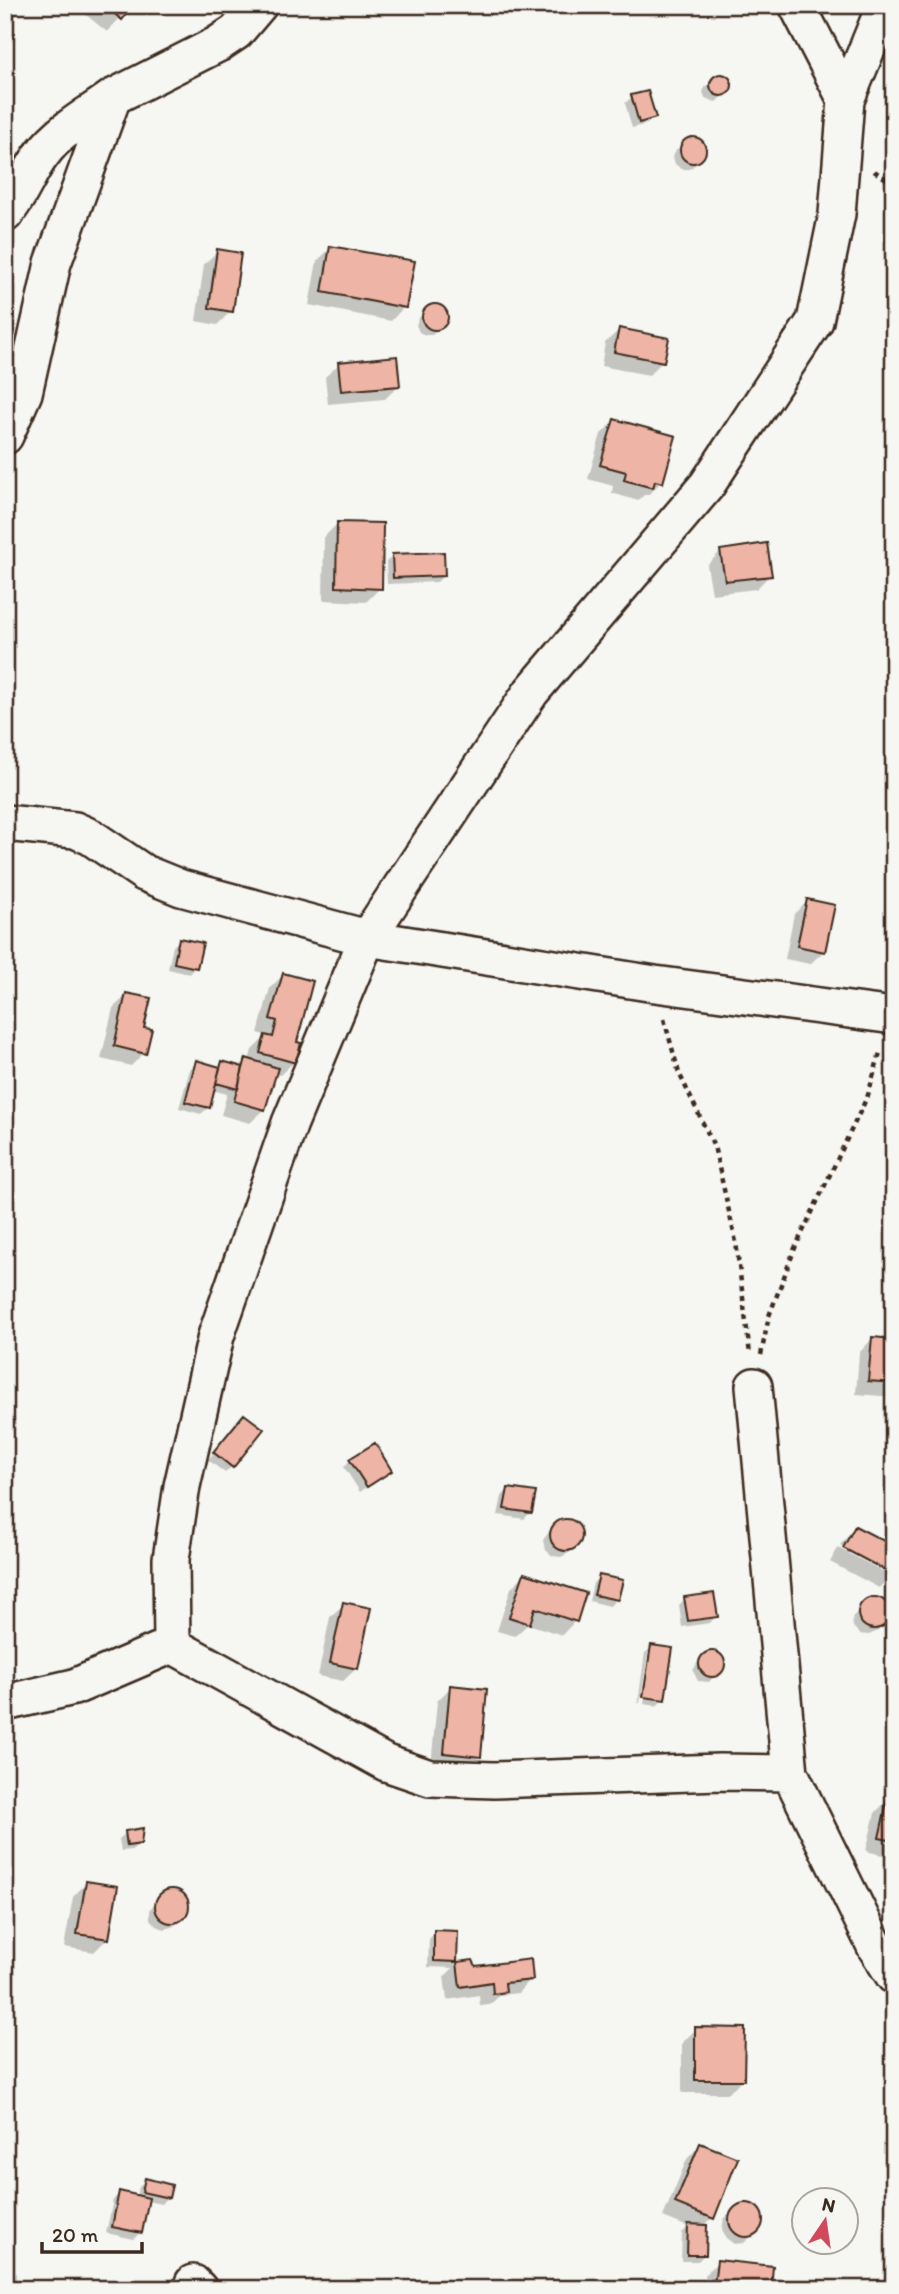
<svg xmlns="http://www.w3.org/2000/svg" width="899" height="2294" viewBox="0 0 899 2294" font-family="Itim,sans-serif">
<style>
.shadow{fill:#0003}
.building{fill:#eeb5a6;stroke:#3b2a1e;stroke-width:2}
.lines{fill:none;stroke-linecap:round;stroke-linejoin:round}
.minor-casing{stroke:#3b2a1e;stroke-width:40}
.path{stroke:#3b2a1e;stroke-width:4.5;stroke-dasharray:5 5;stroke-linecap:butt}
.minor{stroke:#f6f6f2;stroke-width:35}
</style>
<rect width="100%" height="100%" fill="#f6f6f2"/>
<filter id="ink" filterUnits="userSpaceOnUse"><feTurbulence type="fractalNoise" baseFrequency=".0143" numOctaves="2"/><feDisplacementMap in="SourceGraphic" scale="14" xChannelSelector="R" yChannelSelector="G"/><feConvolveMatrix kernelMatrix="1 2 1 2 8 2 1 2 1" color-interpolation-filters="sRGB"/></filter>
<g filter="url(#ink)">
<!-- shadow -->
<path class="shadow" d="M74 5H132L107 32Z
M718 76H724L729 79 730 85 728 91 716 102 705 98 703 92 705 87Z
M632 97 654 118 647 124 632 128 625 103Z
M690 139H697L703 144 705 151 695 165 689 169H681L675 164 673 157 676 150Z
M331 248 404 307 391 321 309 305 317 261Z
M218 251 231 311 217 325 196 321 204 264Z
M430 306H438L444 309 447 316 445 323 438 330 432 335H425L419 332 416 325 418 319Z
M619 330 663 361 649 375 601 366 605 343Z
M339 364 399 385 385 399 328 404 325 377Z
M614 421 661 482 648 495H644L638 501 612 493 613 486 588 479 601 434Z
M338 523 380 588 366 602 323 600 324 537Z
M721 551 770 575 756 589 712 594 707 565Z
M393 556 443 576 437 582 387 584 386 562Z
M808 901 824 951 810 964 785 959 794 914Z
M180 940 195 967 189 974 168 969 173 946Z
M283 975 295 1043 294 1062 280 1075 274 1074 264 1110 250 1123 221 1115 227 1094 212 1090 208 1108 201 1114 179 1108 190 1069 197 1062 218 1068 223 1063 239 1067 246 1060 249 1061 252 1050 263 1039 264 1035 258 1033 270 988Z
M127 995 142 1029 144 1053 131 1066 101 1059 113 1008Z
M872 1339 894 1341V1397L856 1394 859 1353Z
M894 1415V1445L886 1438 885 1429Z
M238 1422 232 1466 225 1473 208 1460Z
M350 1460 389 1471 360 1492 344 1467Z
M508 1490 531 1512 524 1519 498 1515 502 1496Z
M564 1521 573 1522 579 1528 581 1537 569 1553 561 1557 552 1556 545 1549 543 1540 555 1524Z
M855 1528 894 1548V1571L892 1574 879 1588 830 1562 838 1548 890 1575V1571L840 1545Z
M524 1575 575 1621 562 1635 528 1624 515 1636 497 1631 511 1588Z
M600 1576 616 1599 610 1606 589 1601 593 1583Z
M685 1599 716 1616 710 1623 682 1627 679 1605Z
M872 1599 881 1600 888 1606 889 1615 878 1631 869 1635 860 1634 853 1627 852 1618 864 1603Z
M344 1604 357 1668 343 1681 318 1676 330 1617Z
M652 1647 663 1699 657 1706 644 1704 652 1652H648L640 1703H638L645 1653Z
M717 1653 723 1662V1667L709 1682 698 1681 693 1671 698 1661 705 1654Z
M451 1687 480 1756 466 1769 431 1766 437 1701Z
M888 1799 894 1800V1858L866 1851 875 1813Z
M126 1833 140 1843 133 1850 121 1851 119 1839Z
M86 1883 108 1938 94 1952 64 1947 73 1897Z
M172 1891 180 1893 186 1901 187 1910 174 1926 165 1929 156 1926 150 1919V1909L162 1894Z
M435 1932 456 1933 455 1964 472 1962 475 1968 531 1979 518 1993 500 1995 490 2005 480 2006 479 1995 447 2000 444 1977 453 1968 428 1967 429 1939Z
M696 2029 742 2079 729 2093H682V2043Z
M700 2145 712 2218 705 2225 704 2255 698 2261H681L682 2233 688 2227 663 2217 687 2159Z
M145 2180 167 2197 161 2204 147 2201 140 2232 134 2239 106 2233 113 2200 120 2193 136 2197 139 2187Z
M749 2204 758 2210 762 2219 759 2229 744 2243 734 2244 726 2238 722 2229 724 2219 739 2205Z
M718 2262 769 2289H703L704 2275Z"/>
<!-- building -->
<path class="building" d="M104 5H134L122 20Z
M710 85a11 11 0 1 1 22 0a11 11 0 1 1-22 0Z
M648 91 656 118 639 123 631 95Z
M680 150a13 13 0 1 1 26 0a13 13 0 1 1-26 0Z
M330 246 415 261 406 308 322 292Z
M217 249 241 253 233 312 209 308Z
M422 317a13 13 0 1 1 26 0a13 13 0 1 1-26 0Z
M619 328 669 338 664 362 614 352Z
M397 356 400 386 341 391 338 362Z
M614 419 676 436 663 483 655 481 653 488 624 480 626 472 600 465Z
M337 522 383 523 382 589 336 587Z
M767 543 772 576 725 581 720 550Z
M444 552 445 576 393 578 392 554Z
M807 899 835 905 825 952 797 946Z
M179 938 203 943 197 968 174 963Z
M283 973 313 981 297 1042 301 1043 296 1063 260 1053 265 1035 273 1037 277 1021 270 1019Z
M126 993 151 998 144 1028 152 1029 146 1054 114 1046Z
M246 1058 278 1068 265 1110 234 1101Z
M196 1060 220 1067 210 1108 185 1102Z
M222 1061 243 1067 238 1089 216 1083Z
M872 1337 894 1339V1383L868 1381Z
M244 1414 264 1429 233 1468 213 1452Z
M375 1443 392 1471 367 1487 349 1459Z
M508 1488 536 1492 532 1513 504 1509Z
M550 1535a16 16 0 1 1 32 0a16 16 0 1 1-32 0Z
M855 1526 894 1546V1575L843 1548Z
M524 1573 586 1593 577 1622 535 1608 530 1624 509 1617Z
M599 1575 623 1580 618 1600 594 1595Z
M714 1593 718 1617 688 1621 684 1597Z
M858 1613a16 16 0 1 1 32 0a16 16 0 1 1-32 0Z
M343 1602 371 1608 358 1669 330 1663Z
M651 1645 673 1648 665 1700 643 1697Z
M699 1664a13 13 0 1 1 26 0a13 13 0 1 1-26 0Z
M450 1685 487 1689 481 1757 444 1753Z
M888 1797 894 1799V1841L879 1838Z
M143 1828 141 1844 127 1846 125 1831Z
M86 1881 118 1886 109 1939 77 1934Z
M155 1906a17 17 0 1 1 34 0a17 17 0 1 1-34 0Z
M434 1930 458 1931 457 1962 434 1961Z
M531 1959 533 1980 505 1983 506 1992 493 1994 492 1982 460 1987 457 1962 473 1960 476 1966Z
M695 2027 745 2028 744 2080H695Z
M700 2143 738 2158 714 2219 675 2203Z
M145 2178 172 2185 169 2198 142 2192Z
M119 2191 149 2198 142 2233 112 2227Z
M729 2220a17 17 0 1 1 34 0a17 17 0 1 1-34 0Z
M688 2224 707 2225 706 2255H687Z
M717 2260 773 2266 771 2289 714 2285Z"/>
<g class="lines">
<defs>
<path id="minor" d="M846 100 885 5
M5 214C21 196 28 172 43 153 60 130 90 114 113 97
M5 436 24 393 53 263 113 97 218 44 236 32 259 5
M5 823 75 830 91 837 144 873 181 888 367 938 655 984 894 1016
M754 1386 790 1773
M172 1645 171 1559 182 1486 216 1336 290 1123 367 938 531 692 707 485 815 321 837 214 846 100 797 5
M5 1703 74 1687 172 1645 386 1763 430 1778 494 1780 719 1772 790 1773 876 1948 894 1976
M193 2283 199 2289"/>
</defs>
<!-- minor casing -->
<use href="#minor" class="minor-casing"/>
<!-- path -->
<path class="path" d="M874 171 894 184
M664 1019 679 1073 714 1146 736 1242 750 1354
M761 1355 769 1316 795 1248 868 1095 881 1049"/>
<!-- minor -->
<use href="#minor" class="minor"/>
</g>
</g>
<!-- margin -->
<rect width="899" height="2294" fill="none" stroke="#f6f6f2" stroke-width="28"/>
<rect x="14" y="14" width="871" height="2266" fill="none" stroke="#3b2a1e" stroke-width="2.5" filter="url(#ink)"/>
<!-- north arrow -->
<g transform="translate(825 2221) rotate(13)"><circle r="33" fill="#f6f6f2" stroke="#aba49d" stroke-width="2"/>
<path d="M0-5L12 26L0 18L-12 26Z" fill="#d1495b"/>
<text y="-10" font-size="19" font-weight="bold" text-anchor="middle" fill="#3b2a1e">N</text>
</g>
<!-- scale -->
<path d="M42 2242v10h100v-10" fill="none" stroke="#3b2a1e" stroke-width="3.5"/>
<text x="52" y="2242" font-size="21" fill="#3b2a1e" stroke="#f6f6f2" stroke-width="5" paint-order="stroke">20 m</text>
</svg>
